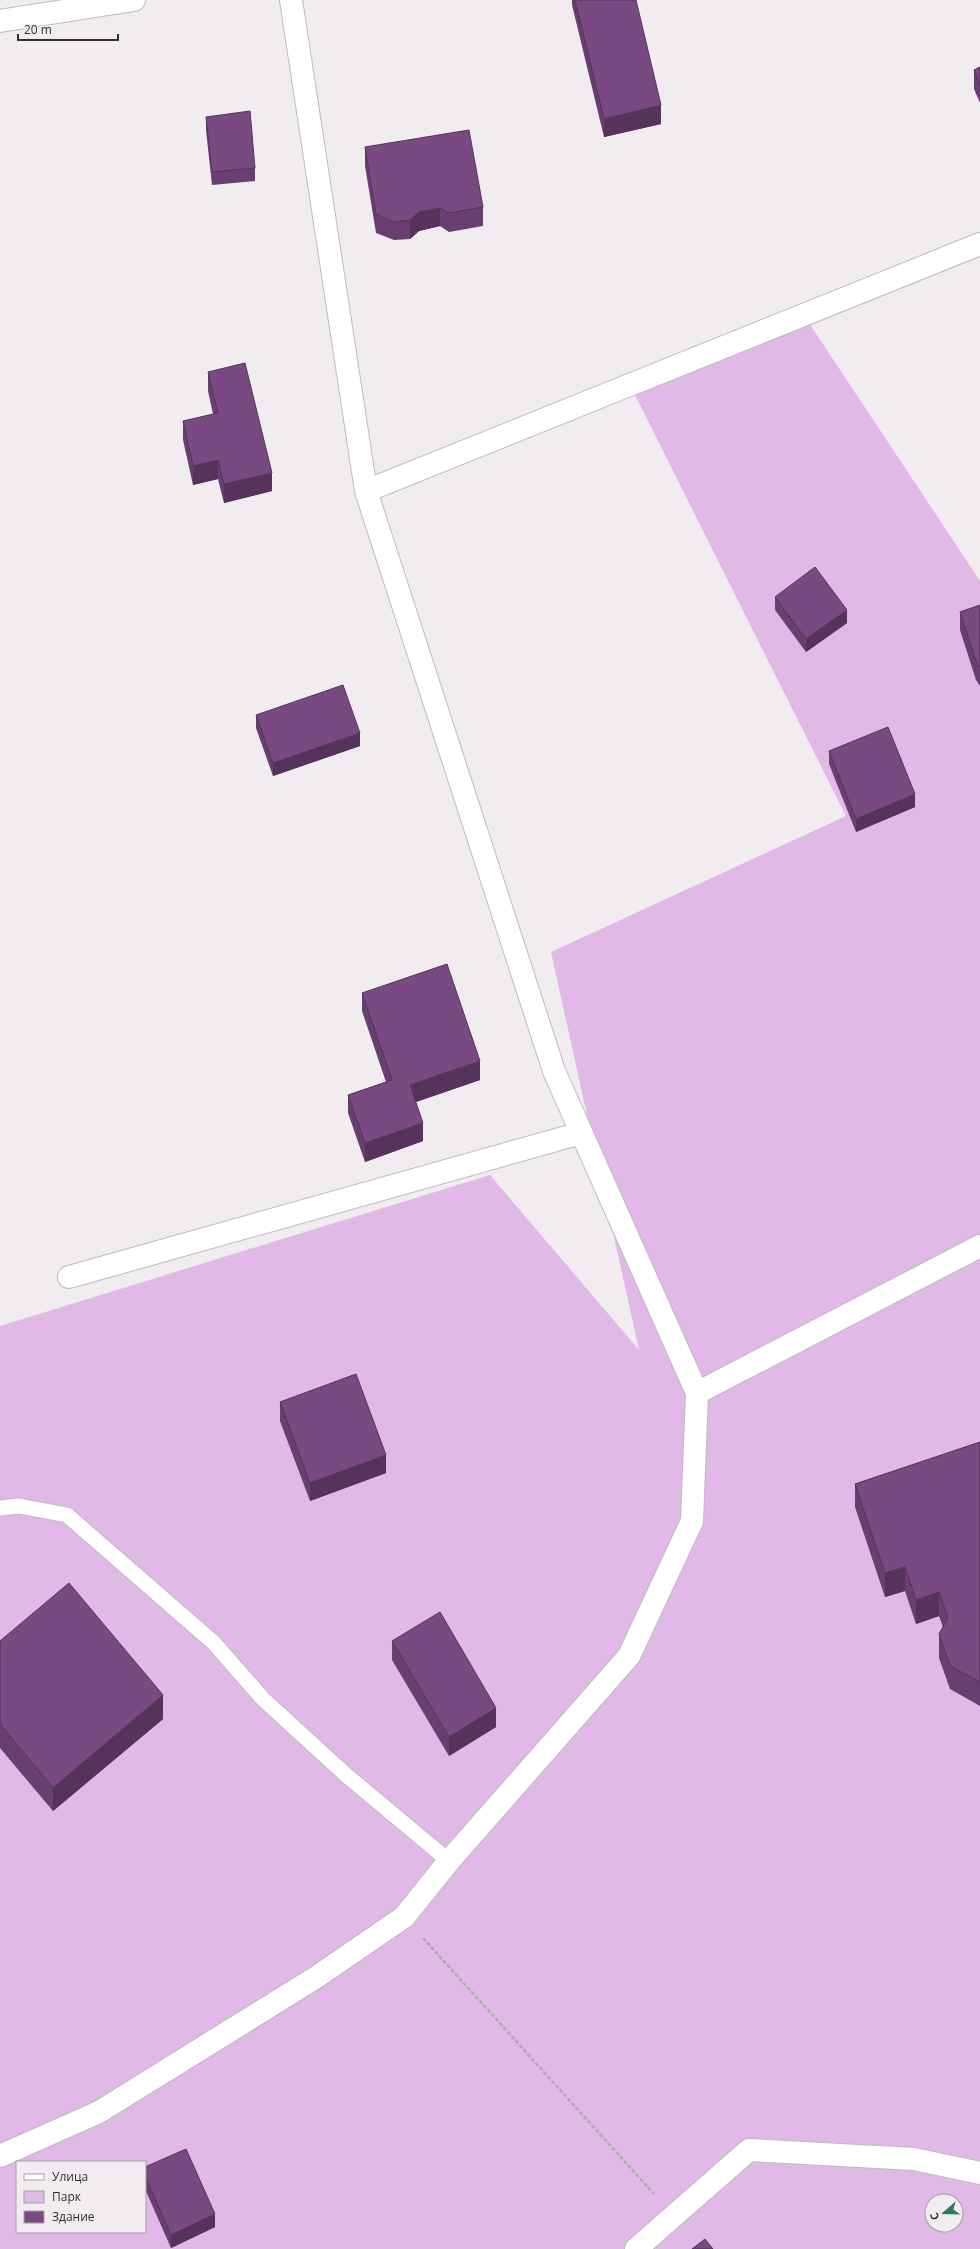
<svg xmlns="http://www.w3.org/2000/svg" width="980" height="2249" viewBox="0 0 980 2249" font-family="'Open Sans',sans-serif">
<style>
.green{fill:#e0b9e7;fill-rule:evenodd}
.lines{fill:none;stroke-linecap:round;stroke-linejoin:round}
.service-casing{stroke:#bebbbf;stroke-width:17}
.minor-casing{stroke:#bebbbf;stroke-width:24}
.path{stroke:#afacaf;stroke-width:2.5;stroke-dasharray:4 2;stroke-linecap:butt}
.service{stroke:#fff;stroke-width:15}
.minor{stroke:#fff;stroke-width:22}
.wall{fill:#683f70}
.shaded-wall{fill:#55335b}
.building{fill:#794982;stroke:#55335b}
</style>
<rect width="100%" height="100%" fill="#f0ecf0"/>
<!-- green -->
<path class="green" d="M812 321 811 326 980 581V2249H0V1326L490 1175 639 1350 551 952 846 816 633 391ZM17 2162H145V2232H17ZM932 2201H956V2225H932Z"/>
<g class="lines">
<defs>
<path id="service" d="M0 1508 19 1506 67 1515 214 1643 263 1699 346 1775 449 1861"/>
<path id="minor" d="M291 0 366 491 554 1071 697 1393
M0 21 134 0
M366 491 980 244
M69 1277 581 1133
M0 2156 99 2112 315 1978 404 1917 449 1861 629 1656 692 1521 697 1393 980 1246
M636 2249 749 2150 914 2159 980 2173"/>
</defs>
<!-- service casing -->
<use href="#service" class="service-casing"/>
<!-- minor casing -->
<use href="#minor" class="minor-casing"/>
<!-- path -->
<path class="path" d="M423 1938 654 2194"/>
<!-- service -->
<use href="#service" class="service"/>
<!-- minor -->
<use href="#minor" class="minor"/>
</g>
<!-- wall -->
<path class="wall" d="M572 0H636L661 124 604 137 572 5Z
M980 67V103L974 89V70Z
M206 117 255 168V181L212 185 206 130Z
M365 147 483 207V226L449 232 440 226 419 231 410 239 394 240 376 233 365 166Z
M208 372 272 491 224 503 218 479 193 485 183 440V421L213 414 208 391Z
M775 597 847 623 806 652 775 610Z
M980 605V686L976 680 960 630V612Z
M256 715 360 746 273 776 256 728Z
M829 751 915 807 856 832 829 764Z
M362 993 480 1080 416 1102 423 1141 365 1162 348 1113V1095L386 1082 362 1011Z
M280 1402 386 1473 310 1501 280 1421Z
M980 1442V1706L950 1689 939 1658V1634L943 1627 939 1616 916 1624 905 1591 885 1597 855 1507V1484Z
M0 1641 163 1719 53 1811 0 1748Z
M392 1641 496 1727 449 1756 392 1660Z
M145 2167 215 2227 171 2248 145 2189Z"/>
<!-- shaded-wall -->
<path class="shaded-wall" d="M661 105V124L604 137V119Z
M440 208V226L419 231 410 239V220L419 212Z
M218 460V479L193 485V466Z
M272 473V491L224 503V484Z
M847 610V623L806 652V639Z
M360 733V746L273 776V763Z
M915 794V807L856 832V819Z
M480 1061V1080L410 1104V1085Z
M423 1123V1141L365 1162V1143Z
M386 1455V1473L310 1501V1483Z
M905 1567V1591L885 1597V1573Z
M939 1592V1616L916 1624V1600Z
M163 1695V1719L53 1811V1788Z
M496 1708V1727L449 1756V1737Z
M215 2214V2227L171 2248V2235Z"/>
<!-- building -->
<path class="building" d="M575 0H636L661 105 604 119Z
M980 67V85L974 70Z
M250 111 255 168 212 172 206 117Z
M469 130 483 207 449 213 440 208 419 212 410 220 394 222 376 214 365 147Z
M245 363 272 473 224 484 218 460 193 466 183 421 218 413 208 372Z
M815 567 847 610 806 639 775 597Z
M980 605V667L976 661 960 612Z
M343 685 360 733 273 763 256 715Z
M888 727 915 794 856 819 829 751Z
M447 964 480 1061 410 1085 423 1123 365 1143 348 1095 392 1080 362 993Z
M356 1374 386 1455 310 1483 280 1402Z
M980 1442V1682L950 1666 939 1634 948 1618 939 1592 916 1600 905 1567 885 1573 855 1484Z
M69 1583 163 1695 53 1788 0 1724V1641Z
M440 1612 496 1708 449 1737 392 1641Z
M186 2149 215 2214 171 2235 145 2176V2167Z
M705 2239 713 2249H692Z"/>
<!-- legend -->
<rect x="16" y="2161" width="130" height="72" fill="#f0ecf0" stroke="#a4a0a4"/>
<rect x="24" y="2174" width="20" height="6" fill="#ffffff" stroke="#a4a0a4"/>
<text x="52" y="2181" font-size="12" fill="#312f31">Улица</text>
<rect x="24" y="2191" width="20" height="12" fill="#e0b9e7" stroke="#a4a0a4"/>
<text x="52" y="2201" font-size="12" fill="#312f31">Парк</text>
<rect x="24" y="2211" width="20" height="12" fill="#794982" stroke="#a4a0a4"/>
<text x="52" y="2221" font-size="12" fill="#312f31">Здание</text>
<!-- north arrow -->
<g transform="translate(944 2213) rotate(250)"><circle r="19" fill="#f0ecf0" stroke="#a4a0a4"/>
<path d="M0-3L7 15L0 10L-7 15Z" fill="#357461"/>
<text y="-6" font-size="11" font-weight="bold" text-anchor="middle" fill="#312f31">С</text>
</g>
<!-- scale -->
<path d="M18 34v6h100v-6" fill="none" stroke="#312f31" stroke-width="2"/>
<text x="24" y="34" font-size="12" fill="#312f31" stroke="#f0ecf0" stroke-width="3" paint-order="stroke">20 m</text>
</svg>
